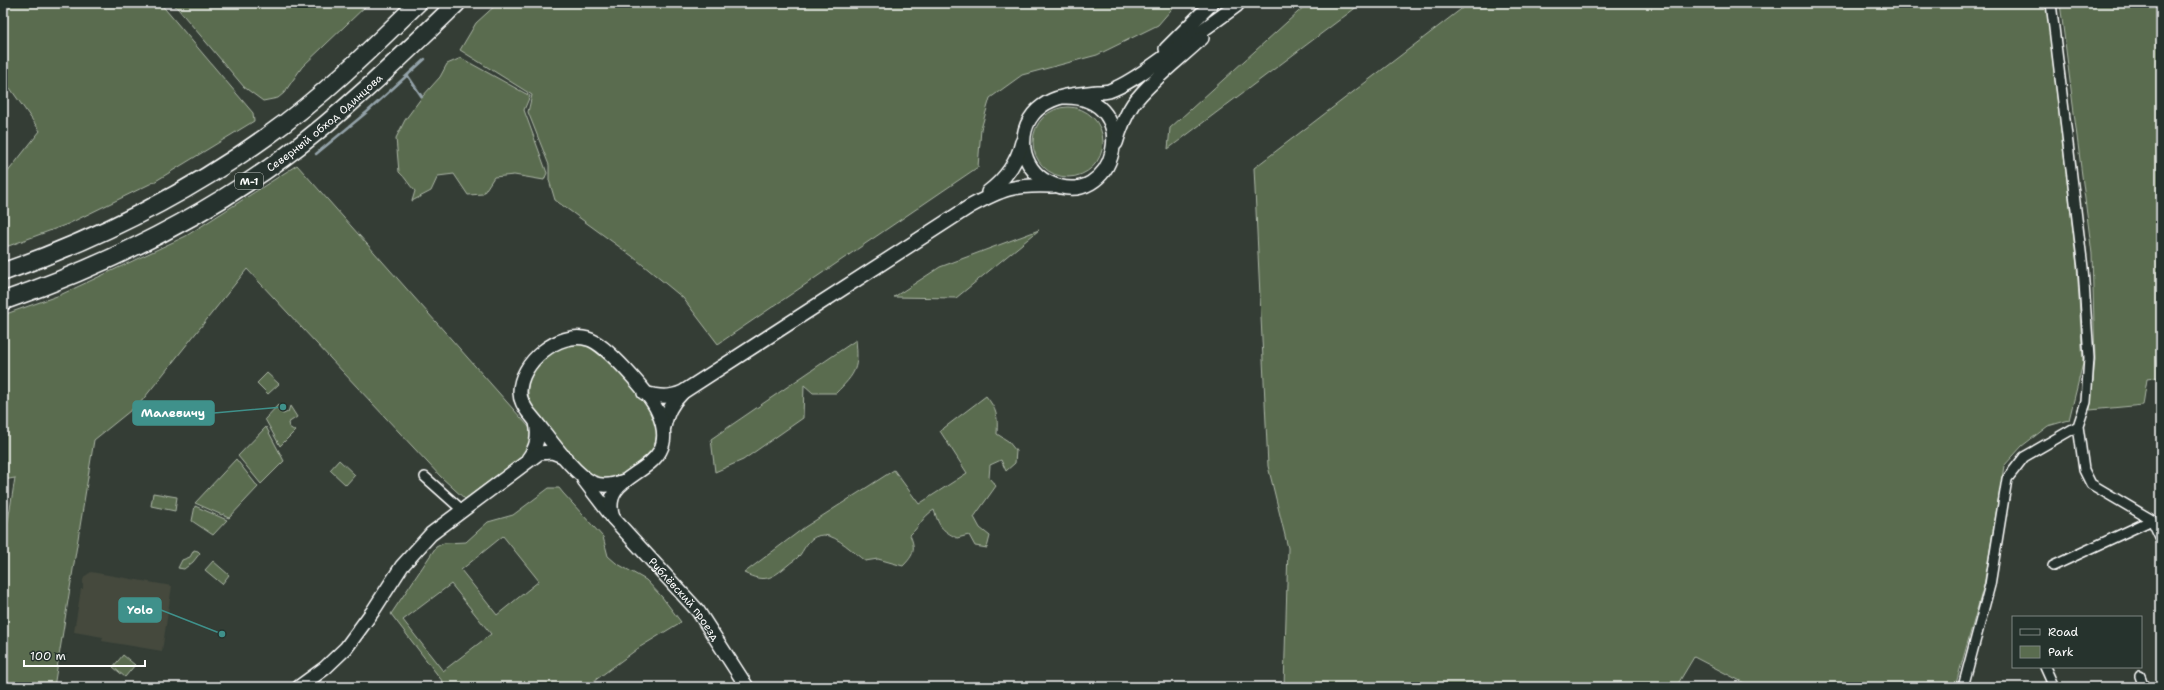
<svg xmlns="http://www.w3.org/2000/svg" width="2164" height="690" viewBox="0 0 2164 690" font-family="'Shantell Sans',sans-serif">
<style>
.built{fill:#44493e}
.green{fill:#5a6c4f;stroke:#acb6a7;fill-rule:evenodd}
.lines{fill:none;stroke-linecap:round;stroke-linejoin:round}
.stream{stroke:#94a3aa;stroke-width:2.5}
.street-casing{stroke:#fff;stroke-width:12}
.secondary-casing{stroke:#fff;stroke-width:16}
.highway-casing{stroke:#fff;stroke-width:20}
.street{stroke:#26332d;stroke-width:9}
.secondary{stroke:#26332d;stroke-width:13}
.highway{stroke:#26332d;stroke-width:17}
.labels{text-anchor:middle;stroke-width:3;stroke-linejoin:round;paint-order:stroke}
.shield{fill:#26332d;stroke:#bec2c0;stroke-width:1}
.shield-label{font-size:10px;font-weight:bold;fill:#fff}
.street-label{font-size:11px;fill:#fff;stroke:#26332d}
.leader{fill:none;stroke:#3f918b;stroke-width:1.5}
.callout-dot{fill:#3f918b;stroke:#26332d;stroke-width:1.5}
.callout{fill:#3f918b;stroke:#3f918b;stroke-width:1.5}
.callout-label{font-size:12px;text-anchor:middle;font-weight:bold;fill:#fff}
</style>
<rect width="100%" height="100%" fill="#343d35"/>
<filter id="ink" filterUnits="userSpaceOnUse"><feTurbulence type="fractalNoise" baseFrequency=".025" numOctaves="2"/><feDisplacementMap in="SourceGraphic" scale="8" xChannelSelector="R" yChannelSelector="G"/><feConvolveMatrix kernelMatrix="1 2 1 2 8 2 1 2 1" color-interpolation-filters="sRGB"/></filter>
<g filter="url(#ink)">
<!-- built -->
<path class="built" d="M91 572 172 586 162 651 102 641 103 637 74 632 81 589H83V580L85 576Z"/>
<!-- green -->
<path class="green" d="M3 3H160L253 113 254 121 154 182 68 224 3 248V178L40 131 3 78Z
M173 3H369L302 67 284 93 278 98 263 101 244 87Z
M498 3H1177L1158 25 1097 55 1022 75 990 98 981 129 978 167 718 344 683 298 632 256 555 200 549 180V165L528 112 532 95 460 50 476 23Z
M1308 3H1362L1168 149 1170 128Z
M1469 3H2046L2077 266 2083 363 2069 420 2048 426 2022 446 2004 466 1984 585 1955 687H1752L1694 657 1676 687H1284L1288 548 1268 466 1254 168Z
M2060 3H2161V377L2147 379 2143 405 2090 410 2095 360 2092 254Z
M461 58 530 96 524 110 547 173 544 180 514 175 494 177 483 194 468 195 454 174 438 176 431 191 412 201 415 191C408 184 406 178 399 172L396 138 405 120 422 97 440 77 447 64Z
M1033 142a35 35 0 1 1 70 0a35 35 0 1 1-70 0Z
M297 165 529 427 532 434 527 453 465 499 441 477 247 269 141 402 94 440 54 687H3V552L15 478 3 480V315L60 295 186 236Z
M1039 230 956 298 894 297 940 267Z
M856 340C859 368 856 373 836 393H813L804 385 803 418 743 460 715 472 711 439Z
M585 342 604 353 654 412 659 431 653 453 628 475 605 480 597 478 583 468 534 412C514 373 548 346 585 342Z
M267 373 279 384 268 394 257 383Z
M986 396C997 410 998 416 997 434L1008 441 1016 451 1015 463 1006 471 1001 460 990 465 989 478 996 486 974 517 980 528 990 536 987 548 975 546 969 535 957 538C941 530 939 526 934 510 923 516 920 526 910 535 916 549 914 555 903 566L878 559 865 561C854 553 838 536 824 535 810 535 806 546 800 555 797 559 791 562 788 565 771 579 765 583 744 573L805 527 894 470 919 504 967 473 940 431Z
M278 405 279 411 283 414 288 412 290 406 297 417 288 423 289 427 295 431 280 446 265 419Z
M266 427 284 461 261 484 238 456Z
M236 459 258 487 229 518 224 516V513L222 515 195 503Z
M339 460 355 475 346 485 330 470Z
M549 488H559L563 493 603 537 608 556 616 563 646 580 662 597 681 622 640 647 586 687H445L446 686 391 614 436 547 444 543 466 542 488 522 513 515ZM503 536 539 581 497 615 461 570ZM451 584 491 634 443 671 403 620Z
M153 493 177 497 175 511 151 506Z
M195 506 227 520 213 535 192 521Z
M194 550 198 551 200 553 193 562 184 569 178 568 182 560 190 557Z
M213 561 229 575 222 584 205 570Z
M123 655 135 665 125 677 113 667Z"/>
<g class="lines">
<!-- stream -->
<path class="stream" d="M408 76 422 97
M316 154 367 112 425 59"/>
<defs>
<path id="street" d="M2078 426 2084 470 2091 484 2152 520 2161 539
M425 477 462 510
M2053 566 2152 520
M2045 667 2054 687
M2140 676 2144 687
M1963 687 1990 585 2007 479 2024 457 2078 426 2086 402 2089 358 2083 268 2051 3"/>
<g id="secondary">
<path d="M1166 49 1212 3"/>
<path d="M1064 97C1146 95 1116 216 1048 182 1035 176 1026 163 1024 149 1022 132 1028 116 1042 106 1056 95 1079 94 1097 92 1101 92 1105 92 1109 91 1128 84 1146 70 1163 58 1188 40 1213 23 1237 5"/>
<path d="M1116 143C1120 129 1125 116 1133 104 1150 81 1181 58 1202 38"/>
<path d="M988 192C1005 179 1017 163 1022 142"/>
<path d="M644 393C659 397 669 398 683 392L969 207C1002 189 1014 184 1053 186"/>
<path d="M664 427C667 413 671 404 682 393"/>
<path d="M528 459C537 447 539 437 536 422"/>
<path id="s1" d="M584 480 613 518 698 611 747 687"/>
<path d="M613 518C596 466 687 478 658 412 651 395 605 343 588 339 559 330 519 363 520 393 520 400 524 406 528 412 544 430 572 474 593 483 603 487 614 485 624 481"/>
<path d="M299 687 325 668 346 648 373 611 402 566 431 534 539 453 552 452 565 457"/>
</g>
<g id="highway">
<path d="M3 272C97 239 185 195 266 137 321 98 370 50 418 3"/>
<path id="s2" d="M3 301C102 267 198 220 283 158 345 112 401 57 457 3"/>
</g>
</defs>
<!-- street casing -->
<use href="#street" class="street-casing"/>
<!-- secondary casing -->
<use href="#secondary" class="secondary-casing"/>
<!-- highway casing -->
<use href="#highway" class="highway-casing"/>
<!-- street -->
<use href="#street" class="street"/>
<!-- secondary -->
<use href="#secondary" class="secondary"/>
<!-- highway -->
<use href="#highway" class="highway"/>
</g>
</g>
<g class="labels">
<!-- shield labels -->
<rect class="shield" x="235" y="173" width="28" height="16" rx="3"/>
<g class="shield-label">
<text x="249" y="185">М-1</text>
</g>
<!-- street labels -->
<g class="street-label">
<text dy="4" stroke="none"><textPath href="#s2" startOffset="370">Северный обход Одинцова</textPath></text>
<text dy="4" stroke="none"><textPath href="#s1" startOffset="156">Рублёвский проезд</textPath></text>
</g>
</g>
<!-- callouts -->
<path class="leader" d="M283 407L214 413M222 634L161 610"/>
<g class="callout-dot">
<circle cx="283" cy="407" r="4"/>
<circle cx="222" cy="634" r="4"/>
</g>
<g class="callout">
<rect x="133" y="401" width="81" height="24" rx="4"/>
<rect x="119" y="598" width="42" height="24" rx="4"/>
</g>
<g class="callout-label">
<text x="173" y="417">Малевичу</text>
<text x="140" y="614">Yolo</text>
</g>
<!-- margin -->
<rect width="2164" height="690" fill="none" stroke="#26332d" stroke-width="16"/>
<rect x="8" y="8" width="2148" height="674" fill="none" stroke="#fff" stroke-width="1.5" filter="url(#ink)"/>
<!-- legend -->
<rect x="2012" y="616" width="130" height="52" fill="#26332d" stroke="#7d8581"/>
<rect x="2020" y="629" width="20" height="6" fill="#26332d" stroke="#7d8581"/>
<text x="2048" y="636" font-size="12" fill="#ffffff">Road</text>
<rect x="2020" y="646" width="20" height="12" fill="#5a6c4f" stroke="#7d8581"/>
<text x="2048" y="656" font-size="12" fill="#ffffff">Park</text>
<!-- scale -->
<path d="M24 660v6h121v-6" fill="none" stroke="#ffffff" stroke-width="2"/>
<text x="30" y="660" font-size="12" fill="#ffffff" stroke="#26332d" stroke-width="3" paint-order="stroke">100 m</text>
</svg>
